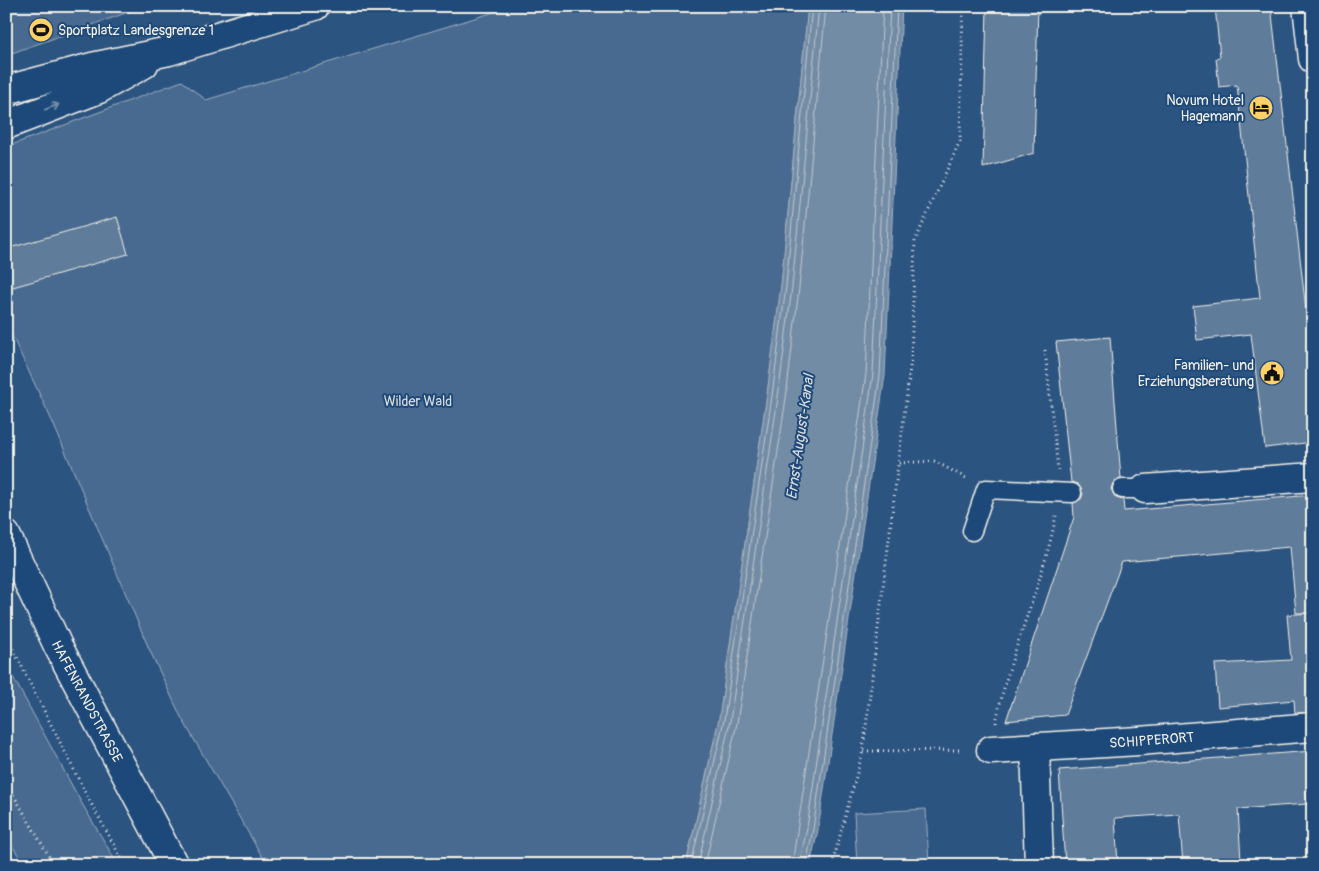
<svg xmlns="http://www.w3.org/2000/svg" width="1319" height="871" viewBox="0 0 1319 871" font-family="Pangolin,sans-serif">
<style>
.green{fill:#496b90;stroke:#9eaebc}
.water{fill:#738ca6;stroke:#a7b4c0}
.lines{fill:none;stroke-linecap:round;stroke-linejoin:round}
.shore{stroke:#c0c9ce;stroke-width:1}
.building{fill:#5e7b9a;stroke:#f4f1e8}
.service-casing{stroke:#f4f1e8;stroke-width:21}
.minor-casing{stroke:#f4f1e8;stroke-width:31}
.tertiary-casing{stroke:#f4f1e8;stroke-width:31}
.secondary-casing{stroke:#f4f1e8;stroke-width:31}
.path{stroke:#f4f1e8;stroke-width:3;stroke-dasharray:1 4;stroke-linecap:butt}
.service{stroke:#1f4a7a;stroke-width:18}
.minor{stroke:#1f4a7a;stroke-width:28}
.tertiary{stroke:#1f4a7a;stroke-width:28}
.secondary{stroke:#1f4a7a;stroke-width:28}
.oneway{stroke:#748da6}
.labels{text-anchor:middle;stroke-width:4;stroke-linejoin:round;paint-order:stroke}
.poi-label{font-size:14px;fill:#f4f1e8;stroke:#1f4a7a;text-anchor:end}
.park-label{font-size:14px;fill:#dadddb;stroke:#1f4a7a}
.street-label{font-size:14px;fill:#f4f1e8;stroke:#1f4a7a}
.water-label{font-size:15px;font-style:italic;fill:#dadddb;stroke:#1f4a7a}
</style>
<rect width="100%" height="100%" fill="#2c5481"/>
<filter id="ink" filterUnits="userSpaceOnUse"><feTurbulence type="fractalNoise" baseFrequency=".02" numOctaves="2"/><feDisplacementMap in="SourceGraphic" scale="10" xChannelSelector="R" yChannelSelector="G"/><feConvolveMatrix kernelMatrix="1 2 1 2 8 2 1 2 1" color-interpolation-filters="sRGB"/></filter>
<g filter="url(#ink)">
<!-- green -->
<path class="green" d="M6 6H146L6 55Z
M514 6H808L781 286 767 395 719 719 686 865H267L181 717 150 651 53 423 6 323V147L182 81 206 100Z
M6 664 81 802 118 865H24L6 835Z
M926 809 929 865H857L854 813Z"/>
<!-- water -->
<path class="water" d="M808 6H902L885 375 818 830 810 865H686L719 719 767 395 781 286Z"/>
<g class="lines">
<!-- shore -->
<path class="shore" d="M691 865 724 720 772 396 786 286 812 6
M698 865 730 721 778 397 792 287 819 6
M705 865 737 723 786 398 799 288 826 6
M792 865 866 374 883 6
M799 865 807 828 873 374 890 6
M806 865 813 829 880 375 897 6"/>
</g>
<!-- building -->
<path class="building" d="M987 6H1038L1034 153 983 168Z
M1215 6H1271L1313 371V442L1265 448 1251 334 1197 340 1193 306 1260 298 1237 85 1219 87 1216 58 1220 57Z
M117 217 128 254 6 289V249Z
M1110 337 1121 479 1113 483 1111 489 1116 498 1123 500 1124 511 1313 495V712L1295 713 1294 700 1218 707 1215 664 1291 660 1287 615 1308 613H1296L1290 547 1122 562 1065 715 1006 721 1074 517 1073 503 1081 499 1083 494 1078 484 1071 482 1056 342Z
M1313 751V789L1306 790 1307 804 1238 809 1241 862 1183 865 1179 814 1115 818 1118 865H1065L1059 770Z"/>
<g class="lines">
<defs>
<path id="service" d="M1122 489H1145
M972 531 986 489 1072 493"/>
<g id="minor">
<path d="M1307 6 1313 59"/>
<path d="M1145 489 1313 477"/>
<path d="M1035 747 1039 865"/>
<path id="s1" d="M991 750 1139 741 1313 727"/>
</g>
<path id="tertiary" d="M6 90 92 67 169 51 315 6
M6 125 99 89 144 64"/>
<g id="secondary">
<path id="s2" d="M6 535 58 646 174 865"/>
</g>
</defs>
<!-- service casing -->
<use href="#service" class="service-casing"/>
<!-- minor casing -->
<use href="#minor" class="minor-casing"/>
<!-- tertiary casing -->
<use href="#tertiary" class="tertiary-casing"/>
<!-- secondary casing -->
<use href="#secondary" class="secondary-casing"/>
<!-- path -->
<path class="path" d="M1045 350 1058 470
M899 463 934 461 966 478
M6 635 88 798 125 865
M996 723C1009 652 1043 586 1056 515
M863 751 962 750
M6 782 54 865
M832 865 863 751 911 359 915 241 960 141 963 6"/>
<!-- service -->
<use href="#service" class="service"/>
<!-- minor -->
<use href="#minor" class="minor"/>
<!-- tertiary -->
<use href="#tertiary" class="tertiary"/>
<!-- secondary -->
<use href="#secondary" class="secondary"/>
</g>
<!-- one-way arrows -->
<defs><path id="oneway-shaft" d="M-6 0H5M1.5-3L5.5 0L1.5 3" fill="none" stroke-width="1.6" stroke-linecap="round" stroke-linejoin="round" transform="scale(1.25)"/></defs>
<use class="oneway" href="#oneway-shaft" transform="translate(52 107) rotate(-21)"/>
</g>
<!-- icons -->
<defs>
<symbol id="stadium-disc" viewBox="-11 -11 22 22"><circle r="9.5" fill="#ffd166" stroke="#1f4a7a"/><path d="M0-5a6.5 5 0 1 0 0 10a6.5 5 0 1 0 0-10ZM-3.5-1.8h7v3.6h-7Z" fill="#111"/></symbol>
<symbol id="hotel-disc" viewBox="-11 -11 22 22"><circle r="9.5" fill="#ffd166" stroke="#1f4a7a"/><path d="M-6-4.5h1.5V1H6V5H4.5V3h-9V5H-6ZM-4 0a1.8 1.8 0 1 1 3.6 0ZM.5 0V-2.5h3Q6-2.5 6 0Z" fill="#111"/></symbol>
<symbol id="civic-disc" viewBox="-11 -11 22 22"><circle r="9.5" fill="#ffd166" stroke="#1f4a7a"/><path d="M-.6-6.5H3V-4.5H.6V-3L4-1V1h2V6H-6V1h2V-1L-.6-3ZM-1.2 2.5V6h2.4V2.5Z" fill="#111"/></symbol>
</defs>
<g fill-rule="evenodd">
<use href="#stadium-disc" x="27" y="16" width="28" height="28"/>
<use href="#hotel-disc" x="1247" y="94" width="28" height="28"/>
<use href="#civic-disc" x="1258" y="359" width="28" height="28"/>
</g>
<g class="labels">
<!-- poi labels -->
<g class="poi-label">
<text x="58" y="35" text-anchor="start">Sportplatz Landesgrenze 1</text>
<text x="1244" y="105">Novum Hotel<tspan x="1244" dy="16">Hagemann</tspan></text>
<text x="1254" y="370">Familien- und<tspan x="1254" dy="16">Erziehungsberatung</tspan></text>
</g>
<!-- park labels -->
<g class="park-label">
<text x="418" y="406">Wilder Wald</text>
</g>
<!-- street labels -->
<g class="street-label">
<text dy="5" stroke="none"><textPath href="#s2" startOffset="185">HAFENRANDSTRASSE</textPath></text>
<text dy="5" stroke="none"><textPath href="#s1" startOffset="161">SCHIPPERORT</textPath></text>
</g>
<!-- water labels -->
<g class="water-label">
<text transform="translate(800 437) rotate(-82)" y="5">Ernst-August-Kanal</text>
</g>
</g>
<!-- margin -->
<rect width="1319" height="871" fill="none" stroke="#1f4a7a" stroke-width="25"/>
<rect x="12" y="12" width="1294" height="846" fill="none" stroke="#f4f1e8" stroke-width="2" filter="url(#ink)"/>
</svg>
